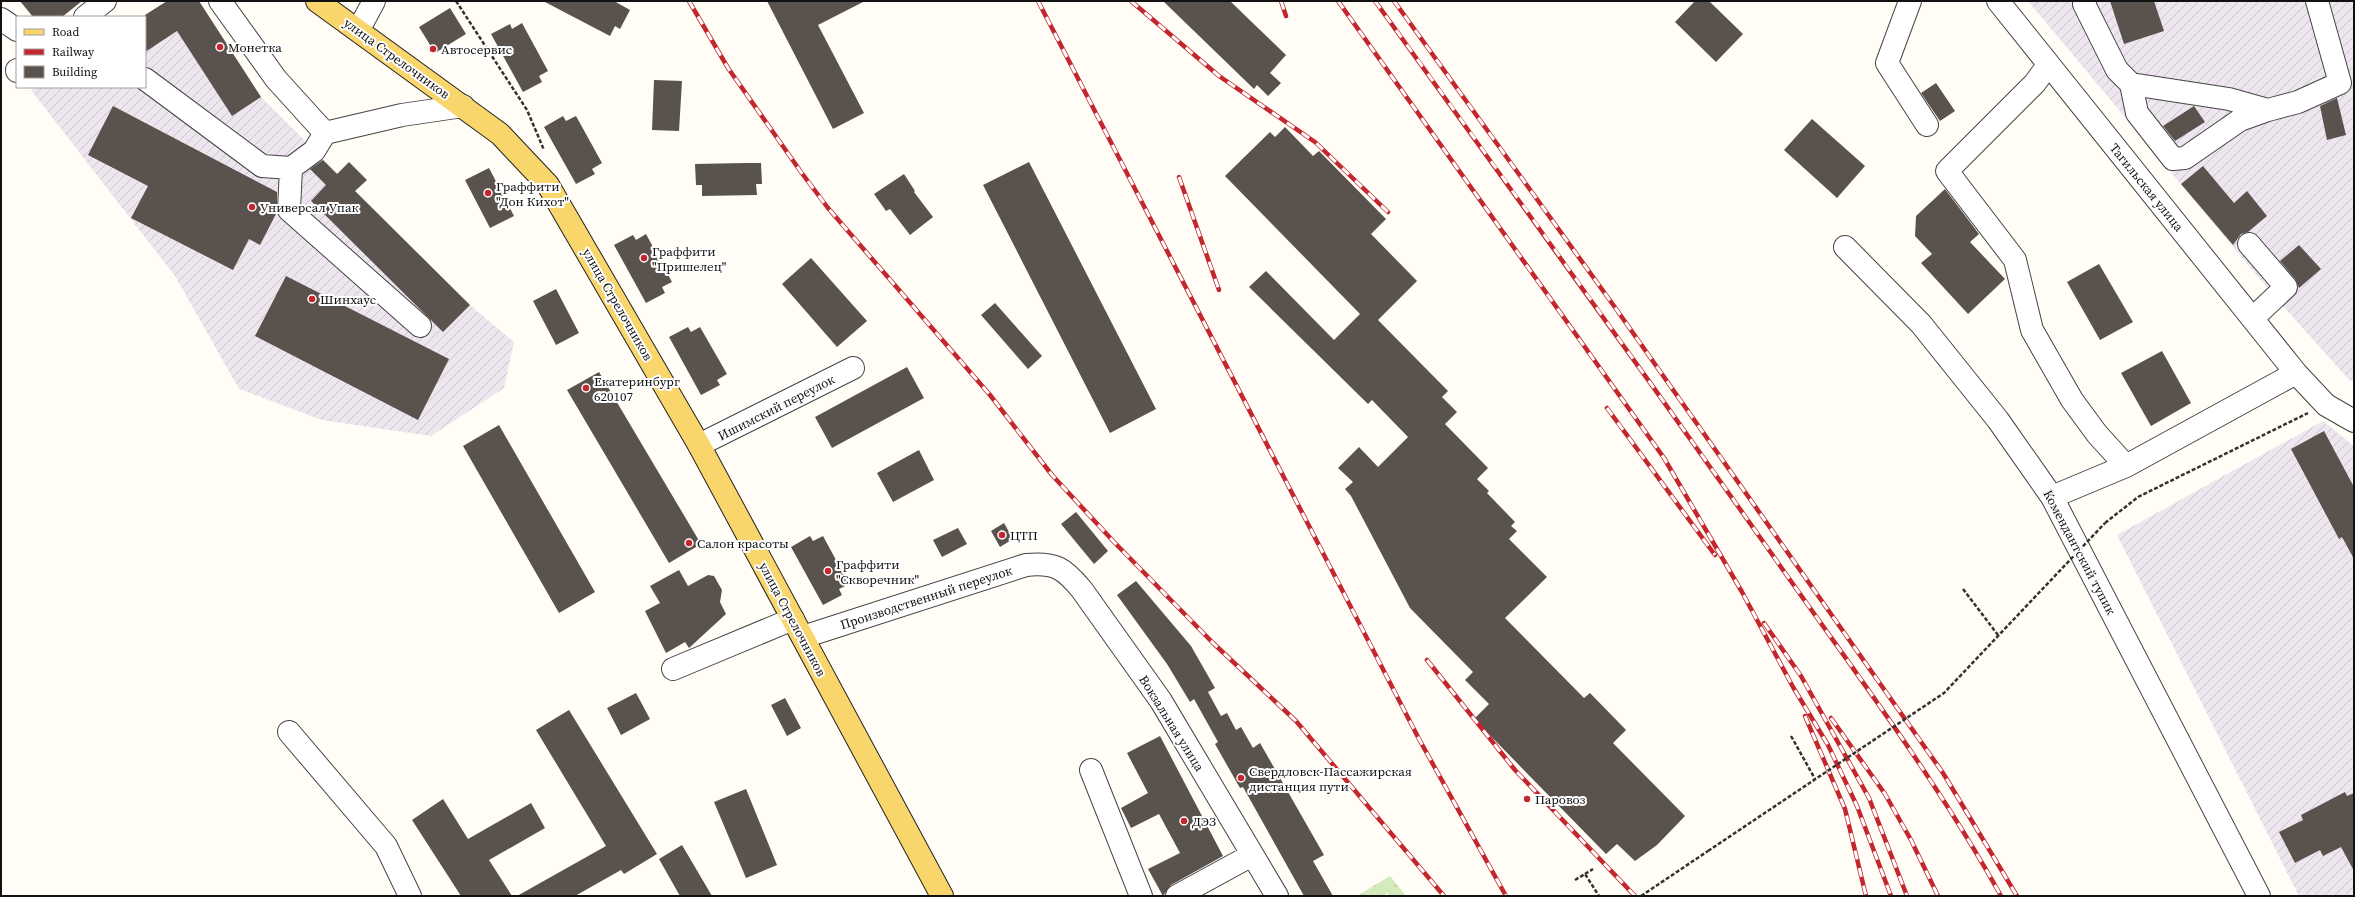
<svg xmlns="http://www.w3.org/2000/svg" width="2355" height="897" viewBox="0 0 2355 897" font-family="'Source Serif 4',serif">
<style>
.industrial{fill:url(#industrial-furrows)}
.grass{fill:url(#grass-tufts)}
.building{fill:#5a524d}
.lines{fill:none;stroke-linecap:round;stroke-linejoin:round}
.minor-casing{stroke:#444;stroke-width:24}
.major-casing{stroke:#222;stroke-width:24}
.path{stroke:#333;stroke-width:2.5;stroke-dasharray:4 2;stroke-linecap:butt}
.minor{stroke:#fff;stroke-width:22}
.major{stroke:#f9d66b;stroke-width:22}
.rail-casing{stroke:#c4262e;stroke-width:4.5}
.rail{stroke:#fff;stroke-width:3;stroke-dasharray:9;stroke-linecap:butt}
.path-bridge{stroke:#333;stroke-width:2.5;stroke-dasharray:4 2;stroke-linecap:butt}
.poi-dot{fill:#c4262e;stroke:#fff;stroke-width:1.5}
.labels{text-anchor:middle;stroke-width:4;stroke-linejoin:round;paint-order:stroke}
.poi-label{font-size:13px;fill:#111;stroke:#fff;text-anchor:start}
.street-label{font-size:13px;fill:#111;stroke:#fff}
</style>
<defs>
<pattern id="industrial-furrows" width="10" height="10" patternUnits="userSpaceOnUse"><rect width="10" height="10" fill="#eee6ef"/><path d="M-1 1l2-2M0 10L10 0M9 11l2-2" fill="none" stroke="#cbc4cc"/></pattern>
<pattern id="grass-tufts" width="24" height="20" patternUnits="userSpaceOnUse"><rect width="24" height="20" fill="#d5ebbd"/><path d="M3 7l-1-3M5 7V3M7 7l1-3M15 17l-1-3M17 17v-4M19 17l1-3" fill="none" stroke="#b6c8a1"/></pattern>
</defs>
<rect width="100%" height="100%" fill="#fffdf5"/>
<!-- industrial -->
<path class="industrial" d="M167 1H199L261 97 470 305 514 342 504 388 431 436 322 420 239 389 175 276 31 90 35 87H145V17H143Z
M2028 1H2354V379L2350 381 2275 297Z
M2323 421 2354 446V896H2299L2117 535Z"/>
<!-- grass -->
<path class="grass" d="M1390 876 1406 896H1390L1387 893 1382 896H1362L1360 894Z"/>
<!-- building -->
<path class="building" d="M20 1H82L62 17H33Z
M167 1H199L261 97 232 116 177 31 145 52V15Z
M543 1H614L630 10 620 29 615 26 610 36Z
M767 1H865L818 25 864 113 833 129Z
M1163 1H1230L1286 55 1270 73 1281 83 1268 96 1257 85 1254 89Z
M1695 1H1709L1743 34 1716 62 1675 22Z
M2110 1H2154L2164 31 2124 44Z
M450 8 466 34 435 53 419 27Z
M522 23 548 71 539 76 542 82 523 92 491 34 510 24 512 29Z
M654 80 682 81 679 131 652 130Z
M1936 83 1955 111 1940 121 1921 93Z
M2337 98 2346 135 2327 140 2320 106Z
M113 106 277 192V212L260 245 249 239 233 270 131 218 148 186 88 155Z
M2194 106 2205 122 2175 141 2163 126Z
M563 116 566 121 576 116 602 163 592 169 595 174 576 184 544 127Z
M1812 119 1865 166 1837 198 1784 150Z
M1285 127 1313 156 1319 151 1386 219 1371 234 1417 281 1378 320 1448 391 1442 397 1457 412 1445 424 1488 468 1477 479 1489 491 1487 493 1515 522 1511 526 1517 531 1509 539 1547 577 1505 618 1584 698 1590 693 1626 730 1613 743 1685 816 1657 845 1635 861 1617 844 1606 854 1474 719 1489 704 1465 680 1473 672 1410 608 1351 496 1345 489 1353 482 1338 468 1359 447 1378 467 1408 437 1372 400 1368 404 1249 287 1266 271 1334 340 1360 314 1225 176 1270 132 1275 137Z
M323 160 337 174 349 162 367 180 355 191 470 305 443 332 311 201 326 185 310 169Z
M1029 162 1156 409 1110 433 983 185Z
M745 163H761L762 184H756L757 195 702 196V185H696L695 164Z
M2203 166 2234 203 2247 191 2267 216 2248 232 2241 234 2233 245 2181 184Z
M489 168 514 216 490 228 465 180Z
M904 174 915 191 914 192 933 217 910 235 890 209 886 211 874 194Z
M1945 189 1979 234 1970 242 2005 279 1968 314 1921 263 1932 254 1915 236 1916 216Z
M646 234 672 282 662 287 665 293 646 303 614 245 633 235 636 240Z
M2299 245 2321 269 2299 288 2295 279 2280 261Z
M811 258 867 321 837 347 782 284Z
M2099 264 2133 322 2100 340 2067 282Z
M286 276 449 359 418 420 255 336Z
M556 289 579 333 556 345 533 301Z
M995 303 1042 356 1028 369 981 315Z
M688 327 691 332 700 327 727 374 717 380 720 385 701 395 669 337Z
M2162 351 2191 403 2151 426 2121 373Z
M907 367 924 398 832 448 815 417Z
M599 372 701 544 669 563 567 390Z
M499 425 595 592 559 613 463 446Z
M2324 431 2354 487V559L2342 537 2339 539 2291 449Z
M919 450 934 480 893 502 877 473Z
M1076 512 1108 551 1094 564 1061 524Z
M1004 523 1013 539 1000 547 991 531Z
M958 528 967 544 942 557 933 540Z
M810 536 813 541 823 536 849 584 839 589 842 595 823 605 791 547Z
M679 570 688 586 708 575 714 576 722 590 720 602 726 614 689 648 685 642 666 653 645 611 660 603 650 586Z
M1136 581 1191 646 1215 688 1208 692 1221 716 1227 713 1236 730 1241 727 1253 748 1260 743 1324 855 1313 861 1333 896H1304L1243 787 1240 788 1215 744 1218 742 1194 699 1190 702 1167 664 1117 595Z
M636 693 650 719 621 735 607 708Z
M785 698 801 728 787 736 771 705Z
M569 710 657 854 624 874 621 870 575 896H517L606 846 536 730Z
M1160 736 1223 856 1171 885 1163 896 1148 869 1180 853 1159 814 1131 828 1121 808 1148 793 1127 753Z
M746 789 777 865 746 878 714 802Z
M2345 792 2347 796 2354 793V871L2341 847 2323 856 2320 850 2295 863 2279 832 2303 820 2301 815Z
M443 799 468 839 531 803 545 828 489 860 512 896H461L412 820Z
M682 845 712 896H680L659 859Z"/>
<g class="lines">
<defs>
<path id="minor" d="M220 1 276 79 325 133 402 115 463 106
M1910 1 1887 63 1927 125
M1998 1 2296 373 2326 405 2354 421
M2085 1 2084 4 2117 70 2131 84 2229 99 2268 110 2298 102 2340 83 2317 1
M85 17 105 1
M1 19 17 30
M359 29 374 1
M2048 65 2035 83 1947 171 2015 260 2032 330 2072 400 2097 434 2126 466
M17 71V70
M145 79 262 166 291 168 314 151 325 133
M2131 84 2137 113 2173 159 2185 158 2240 120 2268 110
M291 168 289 210 420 326
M2249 244 2286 287 2253 318
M1845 247 1921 324 1998 420 2052 497 2259 896
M699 445 853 368
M2052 497 2126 466 2296 373
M803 637 1026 565C1055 562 1064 568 1082 590L1161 701 1277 896
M673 669 793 619
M289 732 386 846 410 896
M1091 770 1141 896
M1177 896 1252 855"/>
<path id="major" d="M317 1 500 134 548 185 699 445 942 896"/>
</defs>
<!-- minor casing -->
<use href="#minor" class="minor-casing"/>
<!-- major casing -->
<use href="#major" class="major-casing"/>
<!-- path -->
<path class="path" d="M456 1 527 110 544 150
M2105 523 2138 497 2308 413
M1963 589 1998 635
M1791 736 1815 779
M1585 874 1593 869
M1575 880 1585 874 1599 896
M1641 896 1708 851"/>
<!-- minor -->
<use href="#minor" class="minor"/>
<!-- major -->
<use href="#major" class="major"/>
<defs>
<path id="rail" d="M689 1 728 68 801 172 828 208 990 395 1052 475 1114 542 1213 643 1296 721 1444 896
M1038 1 1419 739 1506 896
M1131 1 1219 76 1315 142 1388 212
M1281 1 1286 16
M1338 1 1664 458 1742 592 1793 687 1828 745 1857 806 1891 896
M1375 1C1507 183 1639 366 1769 550 1848 663 1934 775 2001 896
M1394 1 1614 306 1943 773 2017 896
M1179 177 1219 290
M1607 408 1715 555
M1764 623 1801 676 1869 798 1907 896
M1427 660 1515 770 1635 896
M1805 716 1845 809 1866 896
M1831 718 1885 794 1911 840 1938 896"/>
</defs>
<!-- rail casing -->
<use href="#rail" class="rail-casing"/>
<!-- rail -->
<use href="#rail" class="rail"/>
<!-- path-bridge -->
<path class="path-bridge" d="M1708 851 1944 693 2105 523"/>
</g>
<!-- markers -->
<g class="poi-dot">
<circle cx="220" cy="47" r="4"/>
<circle cx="433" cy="49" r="4"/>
<circle cx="488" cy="193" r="4"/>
<circle cx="252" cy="207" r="4"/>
<circle cx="644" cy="258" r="4"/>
<circle cx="312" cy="299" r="4"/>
<circle cx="586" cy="388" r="4"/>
<circle cx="1002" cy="535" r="4"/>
<circle cx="689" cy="543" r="4"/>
<circle cx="828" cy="571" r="4"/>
<circle cx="1241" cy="778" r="4"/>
<circle cx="1527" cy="799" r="4"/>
<circle cx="1184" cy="821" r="4"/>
</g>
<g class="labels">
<!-- poi labels -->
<g class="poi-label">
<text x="228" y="52">Монетка</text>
<text x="441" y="54">Автосервис</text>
<text x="496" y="191">Граффити<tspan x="496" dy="15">"Дон Кихот"</tspan></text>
<text x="260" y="212">Универсал Упак</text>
<text x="652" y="256">Граффити<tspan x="652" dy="15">"Пришелец"</tspan></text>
<text x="320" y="304">Шинхаус</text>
<text x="594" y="386">Екатеринбург<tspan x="594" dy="15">620107</tspan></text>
<text x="1010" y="540">ЦТП</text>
<text x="697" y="548">Салон красоты</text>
<text x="836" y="569">Граффити<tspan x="836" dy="15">"Скворечник"</tspan></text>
<text x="1249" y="776">Свердловск-Пассажирская<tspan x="1249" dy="15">дистанция пути</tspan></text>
<text x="1535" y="804">Паровоз</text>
<text x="1192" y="826">ДЭЗ</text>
</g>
<!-- street labels -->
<g class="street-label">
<text transform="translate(397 58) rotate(36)" y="5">улица Стрелочников</text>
<text transform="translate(2147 187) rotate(51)" y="5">Тагильская улица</text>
<text transform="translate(618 304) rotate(60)" y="5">улица Стрелочников</text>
<text transform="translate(776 407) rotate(-27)" y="5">Ишимский переулок</text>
<text transform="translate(2080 552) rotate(62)" y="5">Комендантский тупик</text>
<text transform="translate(926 597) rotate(-18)" y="5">Производственный переулок</text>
<text transform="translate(793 619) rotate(62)" y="5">улица Стрелочников</text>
<text transform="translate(1172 723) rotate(58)" y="5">Вокзальная улица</text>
</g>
</g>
<!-- border -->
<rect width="2355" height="897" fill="none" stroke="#111111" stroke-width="4"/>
<!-- legend -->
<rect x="16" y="16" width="130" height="72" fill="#ffffff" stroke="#a0a0a0"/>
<rect x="24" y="29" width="20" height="6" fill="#f9d66b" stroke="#a0a0a0"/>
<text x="52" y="36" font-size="12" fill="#111111">Road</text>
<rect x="24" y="49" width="20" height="6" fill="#c4262e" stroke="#a0a0a0"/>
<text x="52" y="56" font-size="12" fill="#111111">Railway</text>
<rect x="24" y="66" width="20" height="12" fill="#5a524d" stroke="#a0a0a0"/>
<text x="52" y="76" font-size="12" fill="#111111">Building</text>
</svg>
